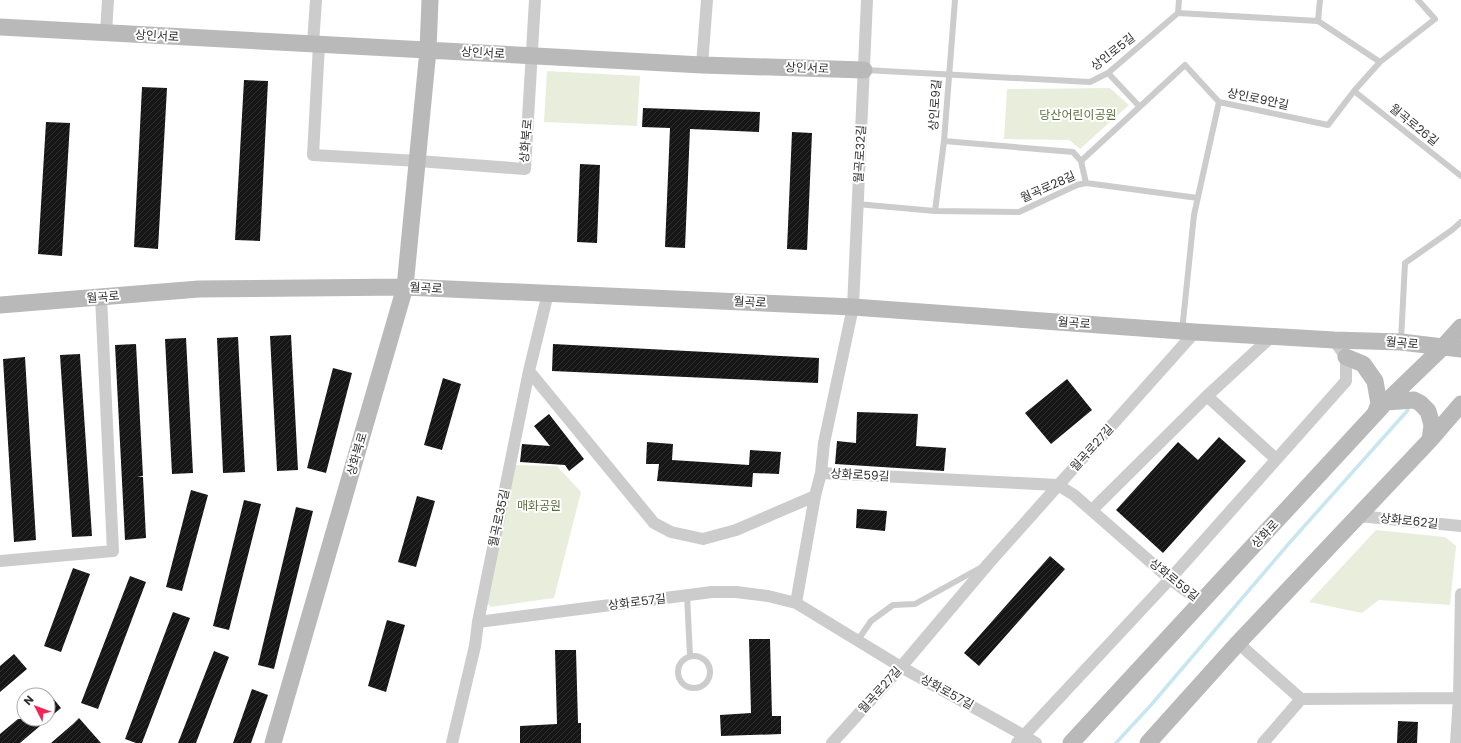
<svg xmlns="http://www.w3.org/2000/svg" width="1461" height="743" viewBox="0 0 1461 743" font-family="Poppins,'Noto Sans KR',sans-serif">
<style>
.park{fill:#e9eedc}
.lines{fill:none;stroke-linecap:round;stroke-linejoin:round}
.stream{stroke:#c7e6ef;stroke-width:3.5}
.building{fill:url(#building-hatch)}
.lane{stroke:#ccc;stroke-width:6}
.street{stroke:#ccc;stroke-width:12}
.secondary{stroke:#b9b9b9;stroke-width:17}
.labels{text-anchor:middle;stroke-width:4;stroke-linejoin:round;paint-order:stroke}
.street-label{font-size:12px;fill:#2f2f2f;stroke:#fff}
.park-label{font-size:12px;fill:#5b6f39;stroke:#fff}
</style>
<defs>
<pattern id="building-hatch" width="6" height="6" patternUnits="userSpaceOnUse"><rect width="6" height="6" fill="#161616"/><path d="M-1 1l2-2M0 6l6-6M5 7l2-2" fill="none" stroke="#303030"/></pattern>
</defs>
<rect width="100%" height="100%" fill="#fff"/>
<!-- park -->
<path class="park" d="M547 71 640 76 637 126 544 122Z
M1110 88 1129 105 1080 149 1069 140 1004 139 1007 89Z
M510 465 557 466 581 492 554 598 491 607 482 599Z
M1376 530 1445 537 1456 546 1450 605 1379 600 1362 613 1309 602Z"/>
<g class="lines">
<!-- stream -->
<path class="stream" d="M1116 743 1151 705 1291 541 1408 410"/>
</g>
<!-- building -->
<path class="building" d="M244 80 268 81 260 241 235 240Z
M142 87 167 88 158 249 134 247Z
M643 108 760 112 759 132 690 129 685 248 665 247 670 128 642 127Z
M46 122 70 123 62 256 38 254Z
M792 132 812 133 807 250 787 249Z
M580 164 600 165 597 243 577 242Z
M291 335 298 470 277 471 270 336Z
M238 337 245 472 223 473 217 338Z
M186 338 193 473 172 474 165 339Z
M136 344 143 476H137L143 477 146 538 125 540 115 345Z
M553 344 819 358 818 383 552 371Z
M80 354 92 536 72 537 60 355Z
M25 357 36 540 14 542 3 359Z
M333 368 352 373 326 473 307 468Z
M443 378 461 384 442 450 424 445Z
M1067 379 1092 410 1051 444 1025 413Z
M857 412 918 414 916 446 946 448 944 471 835 464 837 441 856 443Z
M549 414 584 459 569 471 565 465 520 462 522 444 550 446 534 426Z
M1219 437 1246 461 1163 553 1116 510 1178 442 1198 460Z
M647 442 673 444 672 460 749 465 750 450 781 452 779 474 753 473 752 487 657 481 659 464H646Z
M191 490 208 495 182 591 166 587Z
M417 496 435 501 416 567 398 562Z
M244 500 261 504 229 630 213 626Z
M296 507 313 511 274 669 258 665Z
M857 509 887 511 885 531 856 528Z
M1050 556 1065 569 979 666 964 653Z
M73 568 90 574 61 652 44 646Z
M130 576 146 582 98 709 81 703Z
M173 612 190 618 142 743H136L125 739Z
M387 620 405 625 386 692 368 686Z
M749 639H770L772 716H781V734L721 736 720 715 751 713Z
M555 650H576L578 723H581V743H520V726L557 724Z
M214 651 229 657 196 743H178Z
M14 654 27 669 0 692V666Z
M252 689 268 695 251 743H233Z
M48 692 61 708 20 743H0V734L18 719H48Z
M79 718 101 743H51L73 724Z
M1398 721 1418 722 1417 743H1397Z"/>
<g class="lines">
<!-- lane -->
<path class="lane" d="M1178 13 1179 0
M1318 21 1380 62
M865 70 1090 82 1108 73 1178 13 1318 21 1320 0
M1108 73 1139 106
M1354 91 1461 176
M944 141 1073 152 1081 161 1185 65 1219 102 1328 125 1354 91 1380 62 1435 19 1418 0
M1081 161 1086 183
M857 204 935 211 1019 212 1077 185 1086 183 1198 198
M935 211 944 141 955 0
M1182 331 1194 215 1219 102
M1401 340 1405 263 1452 230 1461 222
M687 595 690 656
M858 640 871 621 893 605 915 604 980 568
M678 672a16 16 0 1 1 32 0a16 16 0 1 1-32 0Z"/>
<!-- street -->
<path class="street" d="M106 33 108 0
M313 44 316 0
M319 45 313 155 418 161 525 169 535 0
M702 65 707 0
M529 371 654 523 671 532 703 539 736 530 815 496 821 473 1058 485 1074 495 1170 579 1202 603
M1207 396 1276 459
M821 473 824 443 853 307 867 0
M1092 510 1207 396 1271 337
M1358 516 1461 526
M0 561 113 551 101 297
M796 603 815 496
M478 622 712 592H736L768 596 796 603 901 667 1023 735 1036 743
M1238 643 1301 699 1459 698
M452 743 475 646 478 622 529 371 548 293
M832 743 901 667 989 563 1195 332
M1017 743 1170 579 1346 381V357L1334 340
M1263 743 1301 699
M1456 743 1459 698 1461 594"/>
<!-- secondary -->
<path class="secondary" d="M0 27 702 65 864 70
M0 305 199 289 405 287 853 307 1195 332 1334 340 1401 342 1461 349
M1346 357 1363 364 1375 381 1379 404 1375 414
M1386 402 1414 400 1420 403 1428 411 1432 425 1430 440
M273 743 405 287 428 50 430 0
M1071 743 1386 402 1443 347 1461 327
M1148 743 1238 643 1430 440 1461 404"/>
</g>
<g class="labels">
<!-- street labels -->
<g class="street-label">
<text transform="translate(157 36) rotate(3)" y="4">상인서로</text>
<text transform="translate(1113 52) rotate(-38)" y="4">상인로5길</text>
<text transform="translate(483 53) rotate(3)" y="4">상인서로</text>
<text transform="translate(807 68) rotate(2)" y="4">상인서로</text>
<text transform="translate(1258 99) rotate(12)" y="4">상인로9안길</text>
<text transform="translate(935 105) rotate(-86)" y="4">상인로9길</text>
<text transform="translate(1414 125) rotate(39)" y="4">월곡로26길</text>
<text transform="translate(526 141) rotate(-85)" y="4">상화북로</text>
<text transform="translate(860 154) rotate(-87)" y="4">월곡로32길</text>
<text transform="translate(1048 187) rotate(-24)" y="4">월곡로28길</text>
<text transform="translate(426 288) rotate(3)" y="4">월곡로</text>
<text transform="translate(103 297) rotate(-5)" y="4">월곡로</text>
<text transform="translate(750 302) rotate(3)" y="4">월곡로</text>
<text transform="translate(1074 323) rotate(4)" y="4">월곡로</text>
<text transform="translate(1402 343) rotate(5)" y="4">월곡로</text>
<text transform="translate(1092 448) rotate(-48)" y="4">월곡로27길</text>
<text transform="translate(357 454) rotate(-74)" y="4">상화북로</text>
<text transform="translate(860 475) rotate(3)" y="4">상화로59길</text>
<text transform="translate(499 518) rotate(-78)" y="4">월곡로35길</text>
<text transform="translate(1409 521) rotate(6)" y="4">상화로62길</text>
<text transform="translate(1265 534) rotate(-47)" y="4">상화로</text>
<text transform="translate(1174 580) rotate(39)" y="4">상화로59길</text>
<text transform="translate(637 602) rotate(-7)" y="4">상화로57길</text>
<text transform="translate(880 690) rotate(-48)" y="4">월곡로27길</text>
<text transform="translate(947 692) rotate(29)" y="4">상화로57길</text>
</g>
<!-- park labels -->
<g class="park-label">
<text x="1078" y="119">당산어린이공원</text>
<text x="539" y="510">매화공원</text>
</g>
</g>
<!-- north arrow -->
<g transform="translate(36 707) rotate(312)"><circle r="19" fill="#ffffff" stroke="#acacac"/>
<path d="M0-3L7 15L0 10L-7 15Z" fill="#f42457"/>
<text y="-6" font-size="11" font-weight="bold" text-anchor="middle" fill="#2f2f2f">N</text>
</g>
</svg>
